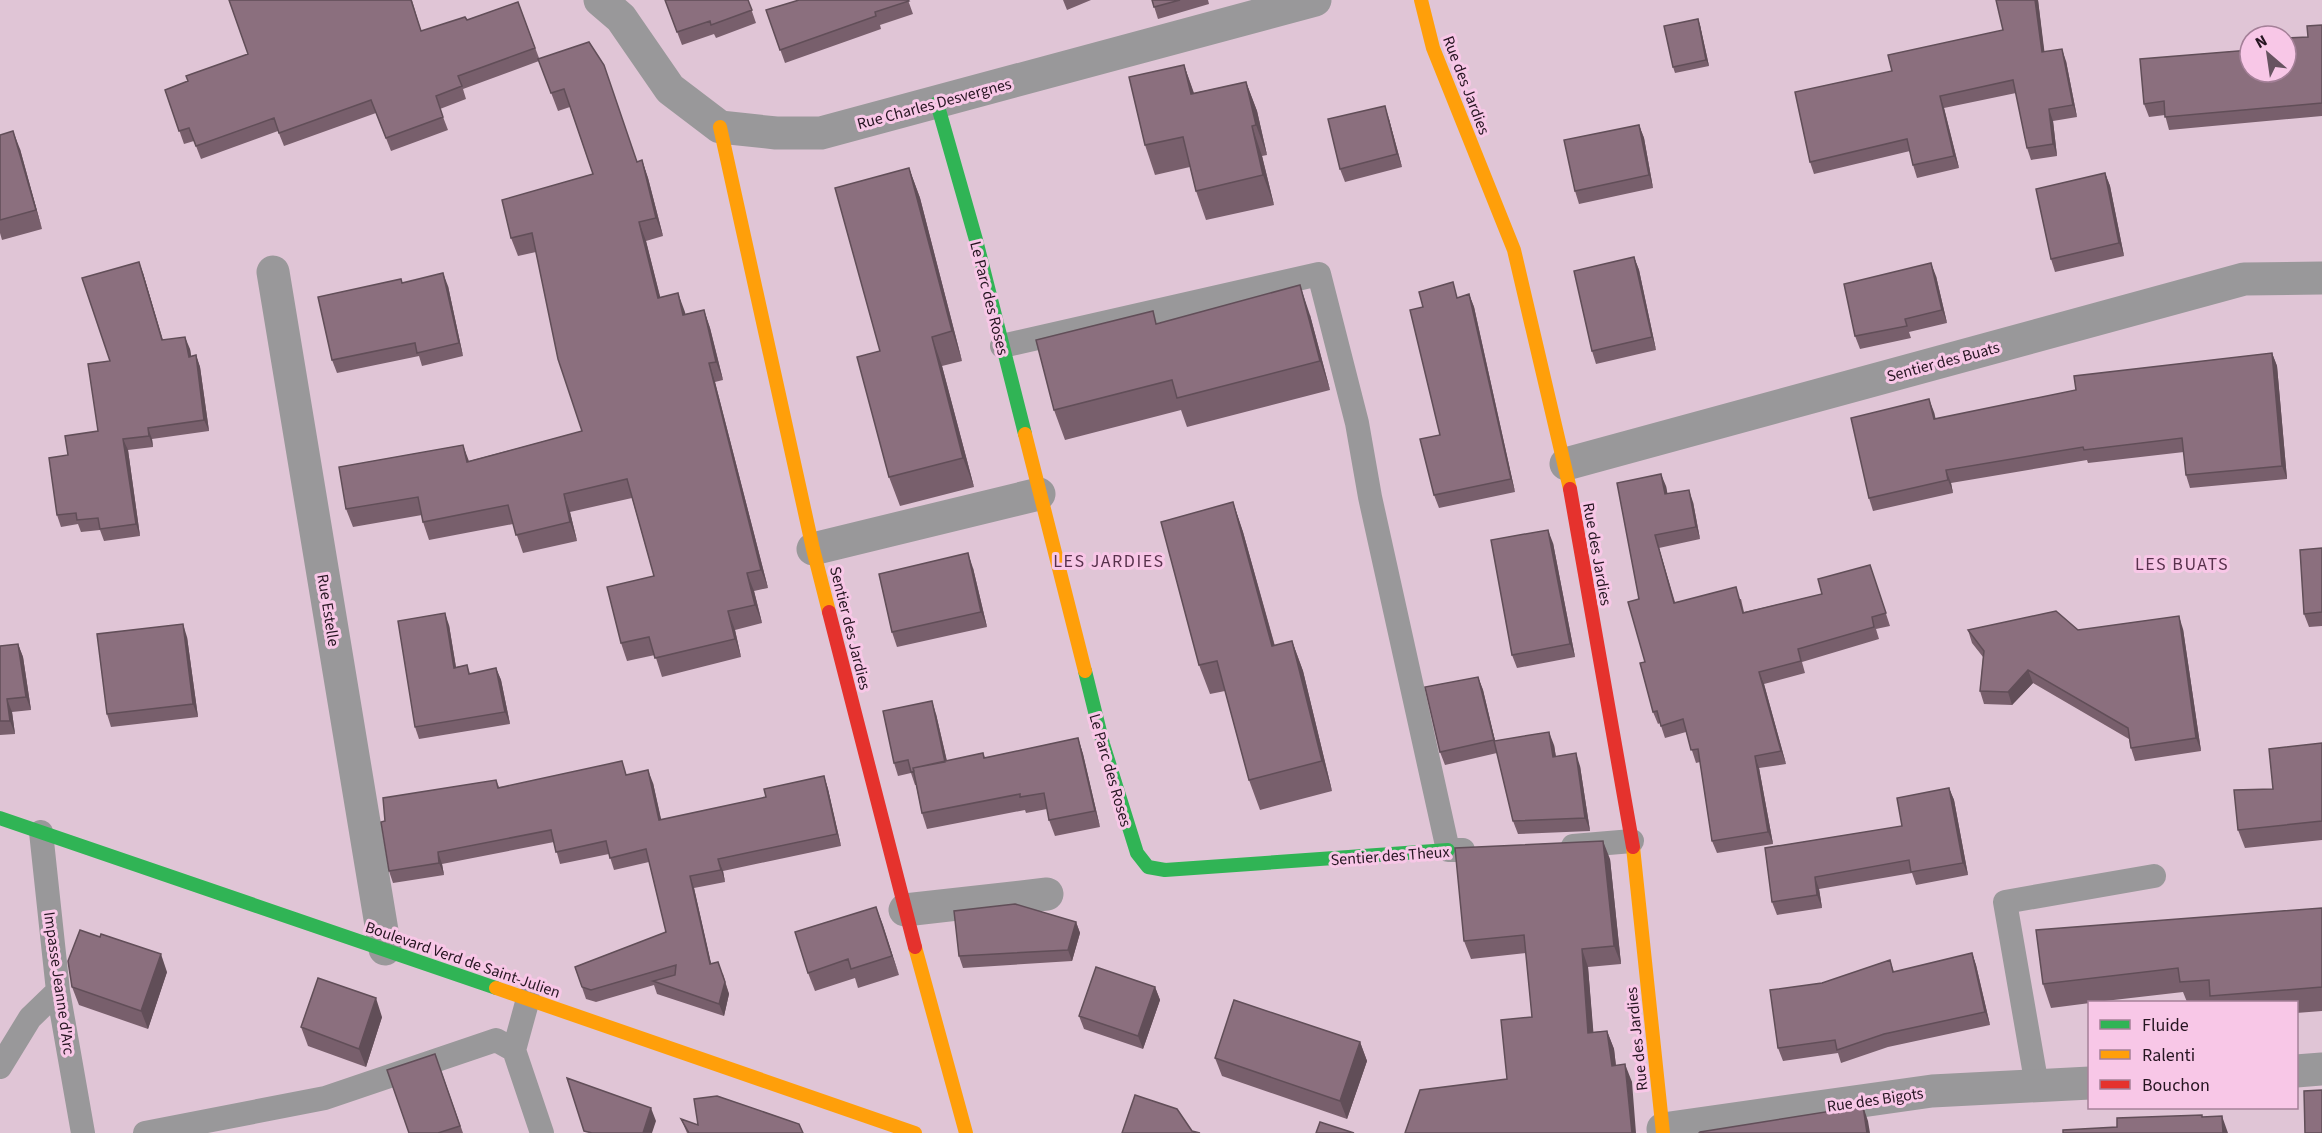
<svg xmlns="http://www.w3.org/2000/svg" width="2322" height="1133" viewBox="0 0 2322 1133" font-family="'Source Sans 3',sans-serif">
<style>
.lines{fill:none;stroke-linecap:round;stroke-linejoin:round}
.lane{stroke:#99989a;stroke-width:24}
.street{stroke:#99989a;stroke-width:33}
.fast{stroke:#30b455;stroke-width:14}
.slow{stroke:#ff9f0a;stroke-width:14}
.jam{stroke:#e5322d;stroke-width:14}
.wall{fill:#785f6c}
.shaded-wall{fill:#614e58}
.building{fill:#8b6f7e;stroke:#614e58;stroke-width:1.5}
.labels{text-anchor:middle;stroke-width:6;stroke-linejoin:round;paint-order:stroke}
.street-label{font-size:16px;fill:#261521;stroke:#f8c7e7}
.neighbourhood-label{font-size:18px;letter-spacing:1.5px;fill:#58314c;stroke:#f8c7e7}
</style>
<rect width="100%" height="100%" fill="#e0c5d6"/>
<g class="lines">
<!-- lane -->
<path class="lane" d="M1002 346 1319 274 1357 423 1370 497 1448 850H1463
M41 832 58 991 83 1133
M1573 846 1632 841
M528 999 514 1050 542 1133
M0 1067 30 1018 58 991
M2037 1086 2005 902 2154 876
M145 1133 325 1098 496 1040 514 1050"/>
<!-- street -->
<path class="street" d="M600 0 621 18 670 89 720 127 776 133H821L1315 0
M273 272 385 949
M1566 464 2244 279 2322 278
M813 549 1039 494
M905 910 1047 894
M2296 1071 2322 1069
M1663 1129 1932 1091 2090 1083"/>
<!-- fast -->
<path class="fast" d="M937 103 976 240 1025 434
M1085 671 1103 744 1137 853 1148 867 1165 870 1448 850
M0 818 496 988"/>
<!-- slow -->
<path class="slow" d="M1421 0 1433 48 1514 250 1570 489
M720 127 813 549 829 612
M1025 434 1085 671
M1633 847 1663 1133
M915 947 966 1133
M496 988 915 1133"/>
<!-- jam -->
<path class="jam" d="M1570 489 1633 847
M829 612 915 947"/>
</g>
<!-- wall -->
<path class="wall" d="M229 0H412L421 31 467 20 518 2 539 58 637 162 642 160 648 178 663 236 646 241 660 297 685 314 704 310 710 328 723 380 715 382 768 588 754 591 762 623 735 630 741 657 662 677 655 655 627 661 621 643 654 576 632 498 570 512 577 541 523 553 513 524 429 540 423 522 422 515 353 527 346 509 469 461 582 431 536 252 518 256 511 238 593 174 570 107 558 111 539 61 463 89 466 99 440 109 448 130 391 151 376 113 284 146 278 131 201 159 194 141 184 144 165 90 188 81 248 54Z
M665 0H748L756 23 716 38 714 34 682 45Z
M908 0 913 14 880 25 881 29 785 63 766 10Z
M1063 0H1091L1067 10Z
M1152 0H1208L1209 4 1158 19Z
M1996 0H2038L2044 52 2066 61 2077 117 2053 121 2057 156 2031 160 2027 148 2016 93 1944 108 1959 168 1917 178 1913 165 1910 151 1814 174 1810 162 1892 71 2003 30Z
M1698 19 1700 25 1709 66 1675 73 1673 67Z
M2322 25V116L2169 130 2165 115 2149 117 2144 104 2250 72 2308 37Z
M1184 65 1194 93 1246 82 1257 111 1267 155 1262 156 1274 205 1206 220 1196 191 1190 167 1155 175 1145 145Z
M1389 119 1402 167 1345 182 1340 169Z
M1639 125 1644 138 1653 188 1579 204 1575 191Z
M0 135 20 149 42 229 2 240 0 233Z
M909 168 920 198 962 361 942 366 974 487 900 506 889 477 880 351Z
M2105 173 2110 186 2124 256 2055 272 2051 259Z
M1634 257 1639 270 1656 350 1596 364 1592 351Z
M143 273 163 340 190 349 191 356 196 355 200 367 209 431 152 439 153 447 128 450 140 536 104 541 100 530 81 532 78 524 61 527 57 515 68 455 98 431 110 361Z
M1936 276 1947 323 1909 332 1911 338 1860 349 1855 336Z
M402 283 448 286 463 356 422 366 419 356 337 373 332 360Z
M1469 294 1474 307 1515 492 1439 508 1434 495 1459 297Z
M1310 315 1330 390 1187 427 1181 410 1065 440 1054 410 1157 324Z
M2272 353 2277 366 2287 479 2190 488 2186 475 2184 452 2088 463 2087 460 1951 483 1953 493 1873 511 1869 498 1934 412 1935 419Z
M1666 486 1667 494 1693 502 1700 539 1659 548 1675 602 1741 599 1744 612 1822 594 1870 565 1890 626 1876 629 1879 639 1802 662 1805 673 1764 684 1786 764 1759 768 1773 844 1717 853 1712 841 1700 762 1696 763 1686 732 1665 738 1660 723 1658 724 1653 712 1645 662 1639 599Z
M1233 502 1243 532 1275 646 1292 641 1303 671 1332 791 1260 810 1249 780 1225 691 1210 694 1199 665Z
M1553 543 1575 657 1517 668 1512 655Z
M2322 548V626L2309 627 2304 614Z
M973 568 987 627 897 647 892 632Z
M449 625 456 667 467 665 470 674 496 668 501 680 510 724 419 739 415 727Z
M2183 629 2201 751 2135 761 2131 748 2129 739 2033 683 2012 705 1984 704 1980 691 1983 657 1972 643 1968 630Z
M187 637 198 717 111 727 107 714Z
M18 644 23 657 31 710 12 712 15 734 0 735V646Z
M1478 677 1483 690 1495 741 1554 745 1556 757 1580 766 1590 831 1518 834 1513 821 1497 753 1445 765 1440 752Z
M936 714 947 761 983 753 985 758 1078 738 1083 754 1100 827 1055 836 1049 820 1047 809 1026 813 1025 810 927 829 922 813 916 785H915L911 773 898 776 894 763Z
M2322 743V840L2245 848 2238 830 2273 789Z
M627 775 653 783 661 820 766 797 824 776 828 789 841 846 723 871 725 882 694 888 711 964 723 974 729 994 724 1016 657 994 654 985 596 1002 586 999 575 967 666 932 649 862 614 870 609 854 560 864 554 842 442 864 444 875 393 883 389 871 385 821 496 780 499 787Z
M1949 788 1954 800 1968 875 1916 885 1912 873 1819 889 1822 908 1777 915 1772 902 1765 848 1902 826Z
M1610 859 1621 964 1588 967 1593 1032 1607 1031 1614 1049 1616 1066 1632 1082 1507 1079 1532 1017 1526 953 1471 959 1464 941Z
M876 907 899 975 858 988 855 978 815 991 808 973Z
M2322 908V1011L2296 1013V1002H2187L2183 992 2096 1002H2090V1003L2051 1008 2043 984Z
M1076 922 1080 933 1072 961 963 968 959 956Z
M1972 953 1976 965 1990 1025 1888 1047 1841 1063 1838 1053 1783 1061 1778 1048 1822 983 1890 960 1894 972Z
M167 972 148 1029 79 1005 72 987Z
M1155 987 1160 1000 1143 1049 1084 1029 1079 1016Z
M382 1017 366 1067 308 1046 301 1027Z
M1360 1042 1367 1061 1347 1119 1222 1076 1215 1058Z
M442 1073 463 1133H409Z
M681 1119 698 1125 803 1133H687Z"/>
<!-- shaded-wall -->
<path class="shaded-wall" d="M2035 0H2038L2046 64 2042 52Z
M1698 19 1700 25 1709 66 1706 60Z
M2062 49 2066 61 2077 117 2073 105Z
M1184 65 1194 94H1191Z
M1246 82 1257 111 1267 155 1256 125Z
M1940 96 1944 108 1959 168 1954 156Z
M1385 106 1389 119 1402 167 1397 154Z
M2049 109 2053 121 2057 156 2053 144Z
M1639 125 1644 138 1653 188 1649 175Z
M1252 126 1262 156 1274 205 1263 175Z
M13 131 20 149 42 229 36 210Z
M642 160 648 178 663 236 656 218Z
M909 168 920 198 962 361 952 331Z
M2105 173 2110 186 2124 256 2119 243Z
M639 222 646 241 665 316 658 298Z
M1634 257 1639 270 1656 350 1652 337Z
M139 262 143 273 166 352 162 340Z
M1931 263 1936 276 1947 323 1942 310Z
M443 273 448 286 463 356 459 343Z
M1300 285 1310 315 1330 390 1320 361Z
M678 293 685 312 690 333 683 315Z
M1469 294 1474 307 1515 492 1511 479Z
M704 310 710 328 723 380 716 362Z
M185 337 190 349 193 368 189 357Z
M932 337 942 366 974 487 963 458Z
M2272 353 2277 366 2287 479 2282 466Z
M196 355 200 367 209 431 204 420Z
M709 363 715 382 768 588 761 570Z
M1929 399 1934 412 1939 432 1934 419Z
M148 428 152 439 153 447 149 436Z
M123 439 128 450 140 536 136 524Z
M463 445 470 464 467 462Z
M1946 470 1951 483 1953 493 1948 480Z
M1661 474 1666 486 1670 506 1665 494Z
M1689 490 1693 502 1700 539 1696 527Z
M564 494 570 512 577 541 570 522Z
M1233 502 1243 532 1283 676 1272 646Z
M1548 530 1553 543 1575 657 1570 644Z
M1655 535 1659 548 1678 615 1674 603Z
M968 553 973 568 987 627 981 612Z
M747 573 754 591 762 623 755 605Z
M728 611 735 630 741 657 735 639Z
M445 613 449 625 458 680 454 668Z
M2179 616 2183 629 2201 751 2196 738Z
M183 624 187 637 198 717 193 704Z
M1292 641 1303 671 1332 791 1322 761Z
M18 644 23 657 31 710 26 697Z
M496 668 501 680 510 724 505 712Z
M2028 670 2033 683 2012 705 2008 692Z
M1759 672 1764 684 1786 764 1781 751Z
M1478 677 1483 690 1498 753 1494 740Z
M7 699 12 712 15 734 10 721Z
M932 701 936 714 950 775 945 762Z
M1549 732 1554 745 1558 770 1553 757Z
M1078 738 1083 754 1100 827 1095 811Z
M1576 753 1580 766 1590 831 1585 818Z
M1755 756 1759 768 1773 844 1768 832Z
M648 770 653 783 664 832 659 820Z
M824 776 828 789 841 846 837 834Z
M1949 788 1954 800 1968 875 1963 863Z
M1603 841 1610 859 1621 964 1614 946Z
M438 852 442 864 444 875 439 863Z
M718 859 723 871 725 882 721 870Z
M690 876 694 888 714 976 710 964Z
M1815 877 1819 889 1822 908 1817 895Z
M876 907 883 925 899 975 892 956Z
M1076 922 1080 933 1072 961 1068 950Z
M1582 949 1588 967 1595 1051 1588 1033Z
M1972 953 1976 965 1990 1025 1985 1012Z
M161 954 167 972 148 1029 141 1011Z
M718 962 729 994 724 1016 719 1004Z
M1155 987 1160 1000 1143 1049 1138 1036Z
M376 998 382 1017 366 1067 359 1049Z
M1607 1031 1614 1049 1618 1084 1612 1066Z
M1360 1042 1367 1061 1347 1119 1340 1101Z
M1625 1064 1632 1082 1636 1133H1632Z
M1863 1106 1868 1121 1870 1133H1867Z
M651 1108 656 1121 652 1133H643Z
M2222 1116 2228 1133H2223Z"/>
<!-- building -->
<path class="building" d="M229 0H411L421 31 465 17 467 20 518 2 535 48 458 76 462 86 436 96 443 117 386 138 371 100 279 133 274 118 196 146 189 128 179 131 165 90 188 81 186 76 248 54Z
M665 0H748L752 10 711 25 710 21 677 32Z
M799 0H908L909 1 875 12 876 16 780 50 766 10Z
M1152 0H1180L1154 7Z
M1996 0H2035L2042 52 2062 49 2073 105 2049 109 2053 144 2027 148 2013 80 1940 96 1954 156 1913 165 1907 139 1810 162 1795 92 1892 71 1888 55 2003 30Z
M1698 19 1706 60 1673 67 1664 26Z
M2322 25V103L2165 117 2164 101 2144 104 2140 59 2250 50V72H2286V38L2308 37 2307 26Z
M589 42 604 65 637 162 642 160 656 218 639 222 658 298 678 293 683 315 704 310 716 362 709 363 761 570 747 573 755 605 728 611 735 639 655 658 649 637 621 643 607 587 654 576 627 479 564 494 570 522 516 535 508 505 423 522 418 497 346 509 339 467 463 445 467 462 582 431 558 359 532 233 511 238 502 200 593 174 564 89 551 93 538 59Z
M1184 65 1191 94 1246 82 1256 125 1252 126 1263 175 1196 191 1183 137 1145 145 1129 77Z
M1385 106 1397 154 1340 169 1328 119Z
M1639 125 1649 175 1575 191 1564 140Z
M13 131 36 210 0 220V135Z
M909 168 952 331 932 337 963 458 889 477 857 357 880 351 835 188Z
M2105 173 2119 243 2051 259 2036 189Z
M1634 257 1652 337 1592 351 1574 271Z
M139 262 162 340 185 337 189 357 196 355 204 420 148 428 149 436 123 439 136 524 100 529 98 518 77 520 76 513 57 515 49 458 68 455 65 436 98 431 88 364 110 361 82 278Z
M1931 263 1942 310 1905 319 1907 326 1855 336 1844 284Z
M443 273 459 343 417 353 415 343 332 360 318 297 401 279 402 283Z
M1453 282 1457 298 1469 294 1511 479 1434 495 1420 439 1440 435 1410 310 1423 307 1419 292Z
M1300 285 1320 361 1177 398 1172 380 1054 410 1036 340 1153 311 1156 324Z
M2272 353 2282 466 2186 475 2182 438 2084 450 2083 447 1946 470 1948 480 1869 498 1851 418 1929 399 1934 419 2076 390 2074 376Z
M1661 474 1665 494 1689 490 1696 527 1655 535 1674 603 1736 587 1743 613 1822 594 1818 579 1870 565 1886 613 1872 617 1874 627 1798 649 1801 661 1759 672 1781 751 1755 756 1768 832 1712 841 1698 749 1691 750 1683 719 1661 726 1657 711 1653 712 1640 663 1645 662 1628 602 1639 599 1617 483Z
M1233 502 1272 646 1292 641 1322 761 1249 780 1217 661 1199 665 1161 522Z
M1548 530 1570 644 1512 655 1491 540Z
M2322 548V612L2304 614 2300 550Z
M968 553 981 612 892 632 879 574Z
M2056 611 2078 630 2179 616 2196 738 2131 748 2128 728 2028 670 2008 692 1980 691 1984 651 1968 630Z
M445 613 454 668 467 665 469 674 496 668 505 712 415 727 398 621Z
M183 624 193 704 107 714 97 634Z
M18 644 26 697 7 699 10 721H0V646Z
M1478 677 1494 740 1440 752 1425 687Z
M932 701 945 762 913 768 914 771 911 772 908 760 894 763 883 711Z
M1549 732 1553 757 1576 753 1585 818 1513 821 1494 741Z
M1078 738 1095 811 1049 820 1044 793 1020 797V794L922 813 913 768 983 753 984 758Z
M2322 743V821L2238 830 2234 790 2273 789 2269 749Z
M622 761 626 775 648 770 659 820 766 797 764 789 824 776 837 834 718 859 721 870 690 876 710 964 718 962 725 982 719 1004 653 981 675 975 676 965 591 990 582 987 575 967 666 932 646 849 610 858 606 841 556 852 551 830 438 852 439 863 389 871 381 822 385 821 383 798 496 780 498 788Z
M1949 788 1963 863 1911 872 1909 860 1815 877 1817 895 1772 902 1765 848 1902 826 1897 798Z
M1603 841 1614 946 1582 949 1588 1033 1607 1031 1612 1066 1625 1064 1632 1133H1405L1420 1090 1507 1079 1501 1020 1532 1017 1524 935 1464 941 1455 848Z
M1015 904 1076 922 1068 950 959 956 954 911Z
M876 907 892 956 851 969 848 959 808 973 795 932Z
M2322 908V987L2210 996 2209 980 2180 982 2178 968 2043 984 2036 930Z
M80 930 100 937 101 934 161 954 141 1011 72 987 68 961Z
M1972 953 1985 1012 1884 1034 1837 1050 1835 1040 1778 1048 1770 990 1822 983 1890 960 1893 972Z
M1096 967 1155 987 1138 1036 1079 1016Z
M318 978 376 998 359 1049 301 1027Z
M1234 1000 1360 1042 1340 1101 1215 1058Z
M435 1054 460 1126 438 1133H409L387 1070Z
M567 1078 651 1108 643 1133H592L584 1131Z
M2322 1090V1133H2305L2304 1091Z
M1135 1095 1177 1109 1192 1131 1200 1133H1122Z
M717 1096 799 1124 803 1133H689L681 1119 698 1125 694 1099Z
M1863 1106 1867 1133H1699L1700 1132Z
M2202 1115V1117L2222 1116 2223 1133H2063V1130L2117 1127V1118Z
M1320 1122 1354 1133H1316Z"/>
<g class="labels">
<!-- street labels -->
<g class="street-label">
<text transform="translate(1467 85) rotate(69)" y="6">Rue des Jardies</text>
<text transform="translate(934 103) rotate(-15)" y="6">Rue Charles Desvergnes</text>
<text transform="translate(990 298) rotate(76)" y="6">Le Parc des Roses</text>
<text transform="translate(1943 361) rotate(-15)" y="6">Sentier des Buats</text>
<text transform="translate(1598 554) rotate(80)" y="6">Rue des Jardies</text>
<text transform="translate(329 610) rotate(81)" y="6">Rue Estelle</text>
<text transform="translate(851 628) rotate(76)" y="6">Sentier des Jardies</text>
<text transform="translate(1111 770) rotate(74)" y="6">Le Parc des Roses</text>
<text transform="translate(1390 855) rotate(-4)" y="6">Sentier des Theux</text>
<text transform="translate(463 959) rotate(19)" y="6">Boulevard Verd de Saint-Julien</text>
<text transform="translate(60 983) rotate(82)" y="6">Impasse Jeanne d'Arc</text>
<text transform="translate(1636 1039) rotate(-96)" y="6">Rue des Jardies</text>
<text transform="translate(1875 1099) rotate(-8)" y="6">Rue des Bigots</text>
</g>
<!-- neighbourhood labels -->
<g class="neighbourhood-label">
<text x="1109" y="567">LES JARDIES</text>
<text x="2182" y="570">LES BUATS</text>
</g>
</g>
<!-- legend -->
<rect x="2088" y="1001" width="210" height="108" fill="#f8c7e7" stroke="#a48098" stroke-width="1.5"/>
<rect x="2100" y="1020" width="30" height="9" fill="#30b455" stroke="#a48098" stroke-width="1.5"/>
<text x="2142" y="1031" font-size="18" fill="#261521">Fluide</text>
<rect x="2100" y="1050" width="30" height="9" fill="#ff9f0a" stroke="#a48098" stroke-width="1.5"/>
<text x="2142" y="1061" font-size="18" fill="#261521">Ralenti</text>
<rect x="2100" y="1080" width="30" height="9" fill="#e5322d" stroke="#a48098" stroke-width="1.5"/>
<text x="2142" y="1091" font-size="18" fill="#261521">Bouchon</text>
<!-- north arrow -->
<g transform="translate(2268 54) rotate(331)"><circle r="28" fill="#f8c7e7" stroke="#a48098" stroke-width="1.5"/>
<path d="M0-4.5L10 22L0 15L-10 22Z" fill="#675360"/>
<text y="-9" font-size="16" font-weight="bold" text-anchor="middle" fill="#261521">N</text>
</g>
</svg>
